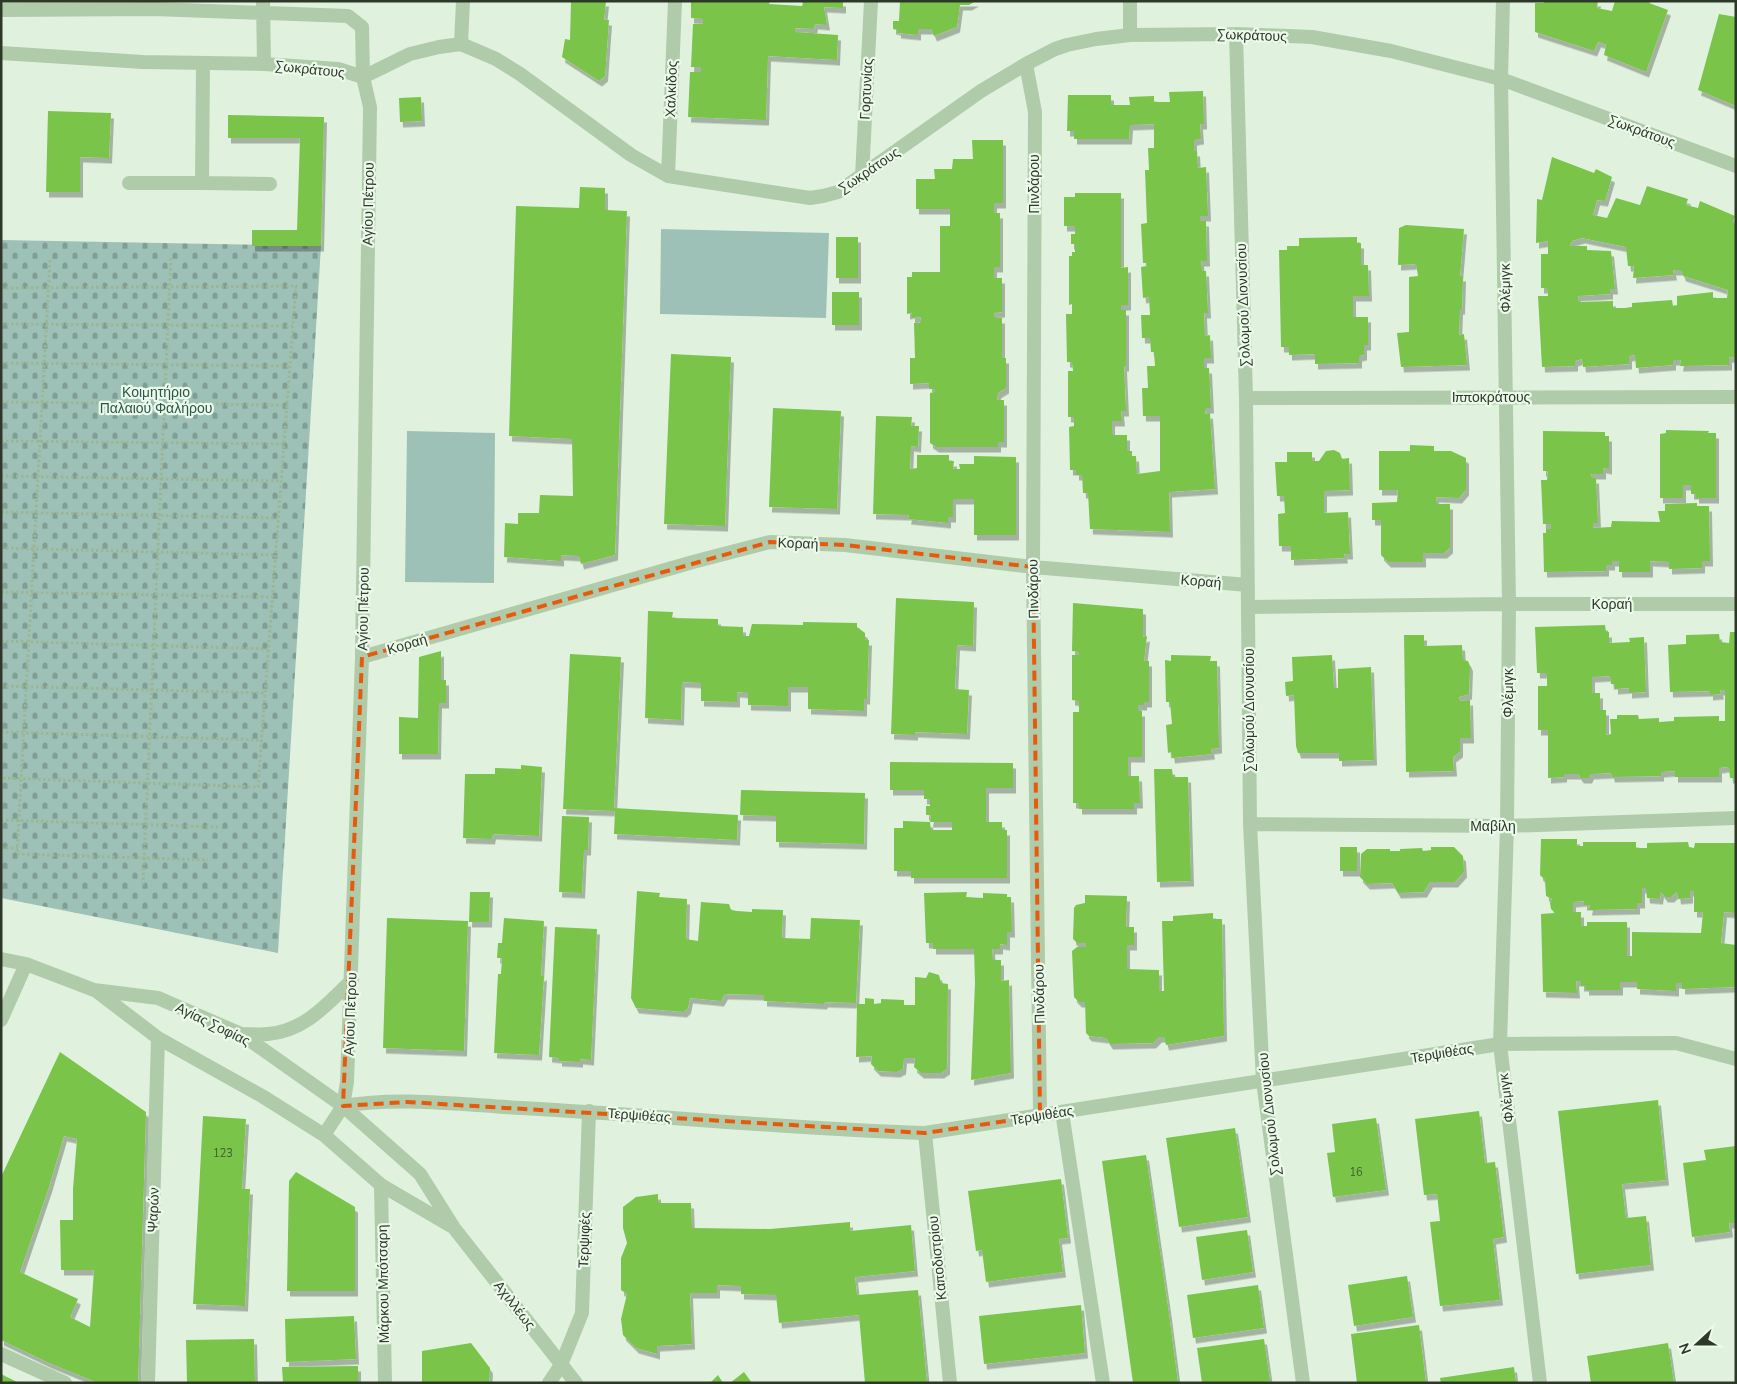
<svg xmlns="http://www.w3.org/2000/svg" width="1737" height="1384" viewBox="0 0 1737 1384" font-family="'Nunito Sans',sans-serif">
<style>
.cemetery{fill:url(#cemetery-stones)}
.pitch{fill:#9ec1b7}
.building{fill:#79c44a;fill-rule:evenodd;filter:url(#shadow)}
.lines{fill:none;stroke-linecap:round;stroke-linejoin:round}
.path{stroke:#9bb694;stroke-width:3;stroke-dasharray:2.5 2.5;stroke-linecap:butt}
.service{stroke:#b0cbaa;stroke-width:14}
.minor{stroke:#b0cbaa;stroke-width:14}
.tertiary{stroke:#b0cbaa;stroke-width:14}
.marked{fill:none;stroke:#e8590c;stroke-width:4;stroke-dasharray:10 6;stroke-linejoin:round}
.labels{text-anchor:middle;stroke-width:4.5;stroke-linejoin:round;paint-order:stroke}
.number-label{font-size:11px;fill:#415b31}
.street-label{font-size:14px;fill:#2e3829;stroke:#ecfaeb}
.park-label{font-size:14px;fill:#2d564b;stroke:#ecfaeb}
</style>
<defs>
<pattern id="cemetery-stones" width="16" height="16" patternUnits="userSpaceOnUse" patternTransform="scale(1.25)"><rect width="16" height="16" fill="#9ec1b7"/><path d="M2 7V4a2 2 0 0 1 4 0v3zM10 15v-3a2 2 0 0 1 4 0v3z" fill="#819e95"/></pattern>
<filter id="shadow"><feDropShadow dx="3" dy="5.5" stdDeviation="0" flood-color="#0004"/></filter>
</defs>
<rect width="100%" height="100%" fill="#e0f2de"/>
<!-- cemetery -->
<path class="cemetery" d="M1 240 321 246 278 953 1 898Z"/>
<!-- pitch -->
<path class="pitch" d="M661 229 829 233 826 318 660 314Z
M407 431 495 433 494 583 405 582Z"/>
<!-- building -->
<path class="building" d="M571 1H606L604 20H609L605 76 599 81 562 57 565 39 570 40Z
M691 1H770L769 4 802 6 803 3 799 1H843V8L824 7 827 25 815 24 814 29 795 28V32L838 35 837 60 768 56 766 120 688 117 690 72H701V67H691L693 24H703V19L691 18Z
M900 1H976L969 5H960L957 27 934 36 931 29H918V35L898 33V30L893 29V21H899Z
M1543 1H1598L1597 8 1612 11 1615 1H1650L1649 3 1668 10 1646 72 1604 55 1606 45 1602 43 1598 42 1594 51 1535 32V3H1544Z
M1719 14 1736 17V106L1698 90Z
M1203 91 1204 124H1200L1201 139 1194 140V151H1197L1198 168 1206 167 1208 216H1200V221H1206L1207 261H1201L1202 271H1206L1208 313H1204L1205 336 1210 335 1211 358H1204V368H1209L1211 408H1206L1205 414 1210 413 1215 489 1169 492 1170 532 1090 529 1088 493H1083L1082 475H1076V470H1070L1069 427 1074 426V417H1068V371H1073L1072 362H1067L1066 314H1072V304L1069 305V256H1072V252H1075V244H1071V234H1075V226H1064V197H1075V193H1121V268L1128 267V305H1121V310H1126V366H1124L1126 411H1121L1122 421H1112V435H1127V451H1132V456H1136L1137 474 1160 471V416H1143L1142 388H1148L1147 366H1155L1154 352H1151L1150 338H1142L1141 315H1150L1149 297 1143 298 1141 267 1147 266V263H1143L1141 224 1147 223 1145 170H1149L1148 148H1154V124L1130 125 1129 139H1074V131H1067L1068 95H1111V105H1130L1129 97 1154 96V102H1170L1169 92Z
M421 97 422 121 400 122 399 98Z
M48 111 111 113 109 158 80 157V192H46Z
M228 115 324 117 321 246H252V230H297L300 138H228Z
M972 140H1003V203H994V213H1000V267H994V278H1002V312L994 313 995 318H1002V358H1006V388L998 393 997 400H1004V442H998V447H936L930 443V393L935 392V389H929V383L910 384V358H915L914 323H920L921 317 912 318V313L907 314V277H912V272H940V226H950V209H916V179H935L934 169H952L953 159H973Z
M1552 157 1594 173 1596 169 1612 177 1605 201 1597 200 1593 215 1607 218 1616 198 1640 205 1647 186 1688 199 1686 205 1698 208 1700 201 1735 216 1733 222 1736 224V358L1729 357V365L1680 366 1681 360H1673V365L1636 368 1635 355 1629 356V364L1583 367 1582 359 1575 361V366L1542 367 1538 296H1548L1547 288H1541V254H1548V241L1536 243 1537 199 1542 200ZM1582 238 1626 247 1628 266H1634L1633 278 1674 275 1673 270H1681L1683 276 1728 290 1727 298H1713V292L1677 296V305L1673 306 1672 300 1632 303V307L1625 308H1613V301L1579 302 1578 296 1610 294V289H1615L1611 251 1587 250V246H1570L1572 241Z
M580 187 605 188V210L627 211 615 555 581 564 579 556 561 555V561L504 557 505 523 518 524V513H539L540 495 573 496 572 439 509 436 516 206 579 208Z
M1406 225 1464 229 1460 276H1463L1462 309H1460L1459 335 1464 334 1467 365 1401 367 1397 333 1409 332V277L1418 276 1416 264 1398 265 1399 228Z
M836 237H858V278H836Z
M1357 237V243H1361V265H1368L1369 296H1353V317H1368V345H1364V355L1359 356V363L1315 364V354L1289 355V347H1281L1279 250H1287V246H1299V238Z
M832 292H859V325H832Z
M671 354 731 357 725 526 664 524Z
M773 408 841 411 837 509 769 507Z
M876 416 912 417 911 426H919L918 447 911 446 910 469 917 468V455H949V461H954L953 469H960L959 464H974V456L1016 457V535H974V499H953V517H948V523L908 519 909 515 873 514Z
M1666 430 1709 431 1708 433H1716V498H1696V494H1691V485H1683V498H1660V434L1666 433Z
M1543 431 1605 432V436H1609V469L1603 468V474H1591L1592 478H1596L1598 523H1593V528L1611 527 1612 521 1660 522 1658 511H1665V504L1697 503V506H1709L1710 561H1702V568L1669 569V562L1650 561V572H1619V561H1612V565H1606V571L1544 572 1543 533H1546V529H1551V524H1543L1541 480H1547L1548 471H1543Z
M1410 445 1434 446V451H1451L1466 458V490L1459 498 1436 497 1437 504H1450V548L1444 553H1423V562H1388L1381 555V520H1372V503L1397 502 1398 490H1379V451H1410Z
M1334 450 1340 453 1342 459 1349 458 1350 490 1324 491V513L1348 512 1350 554H1344L1345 558 1291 560V546H1279L1278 514 1285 513 1284 496H1277L1275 462H1287V452H1312V461H1319L1326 451Z
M896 598 974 602 973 646 957 645 955 689 969 690 967 734 915 732V735L891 734Z
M1073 603 1143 609V637L1147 636 1144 661H1149V702H1144V705H1138V711H1142V757H1128V776H1139L1140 803H1134V809H1079V803H1073V712H1079V701L1072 700V655H1079V652L1072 651Z
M648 611 673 612 672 618 718 619V626L743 627V636H749L752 624 803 625V622L857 623V627L865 633V640H869L867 699H864V711L808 709V687H788V706L748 705V693L737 692V702L701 701V683L682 682 681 720 645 718Z
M1605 625 1606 632H1609V643L1630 642 1629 638 1644 637 1646 692 1629 693V688L1615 689V684H1611L1610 676 1592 677V693H1600V710H1606V735L1611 734 1610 719H1617V715H1638L1639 719 1659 718V722L1674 721V717L1719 716V721H1725V690H1720L1721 694 1710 695V691L1670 692 1668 645 1686 644V635L1719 634 1720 642 1729 643 1730 632H1736V778H1730L1729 768 1726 767 1719 768V777H1675V771L1661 772V776L1612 777 1611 773 1591 774 1589 778H1581L1578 774H1564V777L1548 778V730H1538V686H1547V678L1546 673H1537L1535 627Z
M1404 635H1424V646L1462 645 1463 660 1468 661 1470 666 1469 694 1459 697 1460 701 1470 700 1471 738H1460V752L1453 757 1454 771 1406 772Z
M441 651V680H446V703H439L438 754H399V717L418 718 419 657Z
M570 654 621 657 614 808 738 815 737 840 614 834 615 811 563 809Z
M1171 655 1211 656 1210 661H1217L1219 748 1211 749 1212 754 1172 758 1171 752 1168 753 1166 725 1172 724 1170 702H1166L1165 660 1171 661Z
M1332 655 1334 688H1338V669L1371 667 1374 760 1339 761V753H1298L1296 746 1294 695 1286 696 1285 682 1293 681 1292 657Z
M890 762 1013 763V788H986V822H1002V830H1007V878H911V871H894V828H903V821L930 822 931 830H952V822H930L931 815H926V806H930V799H924V790H890Z
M521 765 542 767 539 836 493 834 492 839 463 838 465 774H495V768L521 769Z
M1154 769H1172L1173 777H1188L1191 881 1157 882Z
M741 790 865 793 864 844 776 842V816L740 815Z
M562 816 589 817 588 850H584L582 893 559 892Z
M1541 839H1577V846H1583V842H1636V848H1647V843L1688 842 1689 847 1694 848 1695 843H1736V913L1724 912 1721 943 1736 945 1735 987 1682 989V983H1676V991L1637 989V982H1620V990H1586V986H1581V981H1576L1577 993 1543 992 1541 914 1555 913 1551 909 1550 903 1552 899 1546 896 1545 880 1540 875ZM1642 888H1646L1647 898 1660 899 1661 892 1665 897H1671L1677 892 1678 899 1690 898V891H1694V912H1703L1701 933 1632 932V956H1627V922H1587V926H1581V912H1573V902L1584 901V905H1590L1589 910 1637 909V903H1642Z
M1340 847H1357V871H1340Z
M1431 847H1454L1463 856 1464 872 1455 882H1430L1424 892 1398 893 1392 883 1367 884 1360 877 1361 854 1367 849H1390V851H1400V849L1422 848 1423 851 1431 850Z
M637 891 660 893 659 897 687 899 686 939 698 941 701 902 729 904 731 910 737 911 752 912V909L783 910 782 938 810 939 811 918 860 920 856 1003 825 1002 824 1004 764 1001V995L725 994 721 1001 690 998 688 1008 684 1012 636 1008 631 998Z
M470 892H490L489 922H469Z
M967 892 966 897 983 898V893L1007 894V897H1011L1012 932H1007V945L1000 944V949H992L993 960H1001V981L1009 980 1011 1073 971 1080 975 983 974 949H933V943H926L924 893Z
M1085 895 1127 896 1126 927H1134V945H1127V969L1159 970V991H1164L1162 921H1173V916L1213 913V919H1222L1224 1036 1166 1045 1164 1037H1159L1153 1043 1110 1044 1106 1038 1089 1036 1086 1033 1085 1002H1079L1074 997 1072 951 1077 947H1086V943H1077L1073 939 1074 908 1076 905 1085 903Z
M387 918 468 921 464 1051 383 1048Z
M504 918 544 921 541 976 544 975 539 1055 494 1053 498 974H501L502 958H497L498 943H502Z
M555 927 597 929 591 1060 580 1059V1062L559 1061V1058L549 1057Z
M929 972 939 975 941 983 948 984 947 1069 941 1073H921L914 1067 915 1058H904L903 1069 897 1072 878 1071 871 1064 872 1056 856 1057 857 1004H865V998L874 999V1004L881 1003V999L904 1000V1005H915V977L926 978Z
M60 1052 146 1112 138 1383H98L49 1363 1 1340V1177ZM64 1136 77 1139 73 1189V1220H60L61 1270H94L90 1327 70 1317 78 1299 20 1272 49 1187Z
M1658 1100 1666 1180 1622 1184 1626 1218 1646 1216 1651 1265 1576 1274 1558 1111Z
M1479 1111 1485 1163 1495 1162 1504 1237 1493 1239 1500 1300 1440 1306 1430 1222 1440 1221 1437 1194 1424 1195 1415 1119Z
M203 1116 246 1119 242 1189H250L245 1306 193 1304Z
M1376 1118 1386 1190 1333 1197 1327 1153 1335 1152 1332 1124Z
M1235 1128 1248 1217 1179 1227 1166 1138Z
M1736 1146V1223H1729L1730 1232 1692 1237 1683 1163 1706 1160 1704 1150Z
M1146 1155 1169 1314 1178 1383H1133L1102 1161Z
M296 1172 355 1207V1291H287L289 1181Z
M1061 1179 1068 1238 1059 1239 1063 1272 986 1282 982 1250 976 1251 968 1191Z
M658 1194V1203H691L692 1228 770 1229 850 1222V1231L911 1225 915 1271 855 1277 857 1295 918 1290 927 1383H865L859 1315 779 1323 776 1295 741 1294V1286L717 1285V1293H690L692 1344 657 1346V1354L636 1348 623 1335 621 1319 627 1294 621 1290V1258L627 1243 623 1228V1207L636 1197Z
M1247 1230 1253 1272 1202 1280 1196 1237Z
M1407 1276 1413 1317 1354 1326 1348 1285Z
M1258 1285 1264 1328 1193 1338 1187 1295Z
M1081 1305 1085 1353 984 1364 979 1316Z
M354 1316 356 1359 286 1362 285 1319Z
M1419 1325 1426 1383H1357L1351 1334Z
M254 1339 255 1382 187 1383 186 1340Z
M1264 1339 1270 1381 1255 1383H1202L1197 1348Z
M471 1343 490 1368 489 1383H422V1351Z
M1668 1343 1674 1383H1591L1587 1356Z
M358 1366V1383H283L282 1367Z
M1514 1367 1516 1383H1441L1440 1378Z
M744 1372 752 1383H730Z
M1 1374 19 1383H1Z
M718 1375 723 1383H710Z"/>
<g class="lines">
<!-- path -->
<path class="path" d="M50 260 17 854 208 860
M1 288 296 286 258 787 1 778
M1 324 293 326
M1 363 290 366
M1 402 287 405
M1 441 285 444
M1 476 281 481
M1 512 278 518
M1 548 276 555
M1 592 272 597
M1 641 268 649
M1 686 265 693
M1 732 261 740
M1 820 218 827
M1 848H18
M143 885 171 256"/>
<!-- service -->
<path class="service" d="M129 183H202L203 63
M202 183 270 184"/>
<!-- minor -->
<path class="minor" d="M263 1 264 64
M1503 1 1501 79 1509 604 1507 826 1500 1044 1540 1383
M1 10 154 9 348 16 362 27 363 77 410 54 439 47 461 44 496 59 520 74 631 155 668 176 810 198 823 196 838 192 981 91 1026 64 1055 49 1067 45 1096 39 1130 35 1236 34 1312 37 1391 51 1501 79 1736 166
M1236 34 1246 398 1250 824 1263 1081 1303 1383
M1130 35V1
M461 44 463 1
M1026 64 1035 112 1033 567 1040 1116
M668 176 675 1
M862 176 871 1
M1246 398 1736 397
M1248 607 1509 604H1736
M362 657 693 562 770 542 845 545 1033 567 1248 585
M1250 824 1507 826 1736 818
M1062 1112 1103 1383
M925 1133 950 1383
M381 1185 385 1383
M1 1354 65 1383
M549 1383 561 1365 582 1313 589 1111"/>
<!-- tertiary -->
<path class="tertiary" d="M1 53 143 62 264 64 338 69 363 77 370 107 362 657 347 1082 343 1106 324 1135
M1 959 26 964 94 990 158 998 241 1034 343 1106 420 1174 454 1228 576 1383
M95 990 158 1038 262 1096 324 1135 381 1185 451 1226
M1 1020 26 964
M241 1034C250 1034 259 1035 268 1034 305 1031 327 1004 352 980
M343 1106C399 1096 464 1105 521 1108 655 1115 790 1129 925 1133L1500 1044 1676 1043 1736 1059
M148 1383 158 1038"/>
</g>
<!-- marked area -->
<path class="marked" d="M770 542 845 545 1033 567 1040 1116 925 1133 407 1102 343 1106 362 657Z"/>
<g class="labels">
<!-- number labels -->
<g class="number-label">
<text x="223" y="1157">123</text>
<text x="1356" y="1176">16</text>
</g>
<!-- street labels -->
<g class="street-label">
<text transform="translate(1252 35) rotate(2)" y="5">Σωκράτους</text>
<text transform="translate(310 69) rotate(6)" y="5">Σωκράτους</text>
<text transform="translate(671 89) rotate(-88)" y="5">Χαλκίδος</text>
<text transform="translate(866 89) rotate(-87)" y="5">Γορτυνίας</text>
<text transform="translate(1642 131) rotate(20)" y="5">Σωκράτους</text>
<text transform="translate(869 170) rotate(-34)" y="5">Σωκράτους</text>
<text transform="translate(1034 184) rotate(-90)" y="5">Πινδάρου</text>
<text transform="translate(368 204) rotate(-89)" y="5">Αγίου Πέτρου</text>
<text transform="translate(1505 288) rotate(-91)" y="5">Φλέμιγκ</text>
<text transform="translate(1243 305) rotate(-92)" y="5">Σολωμού Διονυσίου</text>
<text x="1491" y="402">Ιπποκράτους</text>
<text transform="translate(798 543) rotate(2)" y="5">Κοραή</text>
<text transform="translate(1201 581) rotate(5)" y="5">Κοραή</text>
<text transform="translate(1033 589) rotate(-91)" y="5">Πινδάρου</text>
<text x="1612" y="609">Κοραή</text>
<text transform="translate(363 609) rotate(-89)" y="5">Αγίου Πέτρου</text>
<text transform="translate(407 644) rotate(-16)" y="5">Κοραή</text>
<text transform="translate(1508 693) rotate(-90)" y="5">Φλέμιγκ</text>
<text transform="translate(1249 710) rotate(-90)" y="5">Σολωμού Διονυσίου</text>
<text x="1493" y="831">Μαβίλη</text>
<text transform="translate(1039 994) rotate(-91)" y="5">Πινδάρου</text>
<text transform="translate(350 1014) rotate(-88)" y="5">Αγίου Πέτρου</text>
<text transform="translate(213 1024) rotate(26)" y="5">Αγίας Σοφίας</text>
<text transform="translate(1442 1053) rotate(-9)" y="5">Τερψιθέας</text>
<text transform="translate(1506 1098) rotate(-97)" y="5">Φλέμιγκ</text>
<text transform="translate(1269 1114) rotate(-96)" y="5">Σολωμού Διονυσίου</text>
<text transform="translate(639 1115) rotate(4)" y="5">Τερψιθέας</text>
<text transform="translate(1042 1115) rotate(-9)" y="5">Τερψιθέας</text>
<text transform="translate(153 1210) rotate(-88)" y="5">Ψαρών</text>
<text transform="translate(584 1240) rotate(-88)" y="5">Τερψιφές</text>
<text transform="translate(937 1258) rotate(-96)" y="5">Καποδιστρίου</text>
<text transform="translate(383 1284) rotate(-91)" y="5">Μάρκου Μπότσαρη</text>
<text transform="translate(515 1305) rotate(52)" y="5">Αχιλλέως</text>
</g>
<!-- park labels -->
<g class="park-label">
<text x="156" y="397">Κοιμητήριο<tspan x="156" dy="16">Παλαιού Φαλήρου</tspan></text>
</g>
</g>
<!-- border -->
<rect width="1737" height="1384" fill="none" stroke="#2e3829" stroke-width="5"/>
<!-- north arrow -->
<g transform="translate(1697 1344) rotate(249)" stroke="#ecfaeb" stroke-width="4" paint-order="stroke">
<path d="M0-4L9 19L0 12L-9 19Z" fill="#2e3829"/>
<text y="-8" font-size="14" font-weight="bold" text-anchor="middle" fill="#2e3829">N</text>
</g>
</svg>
